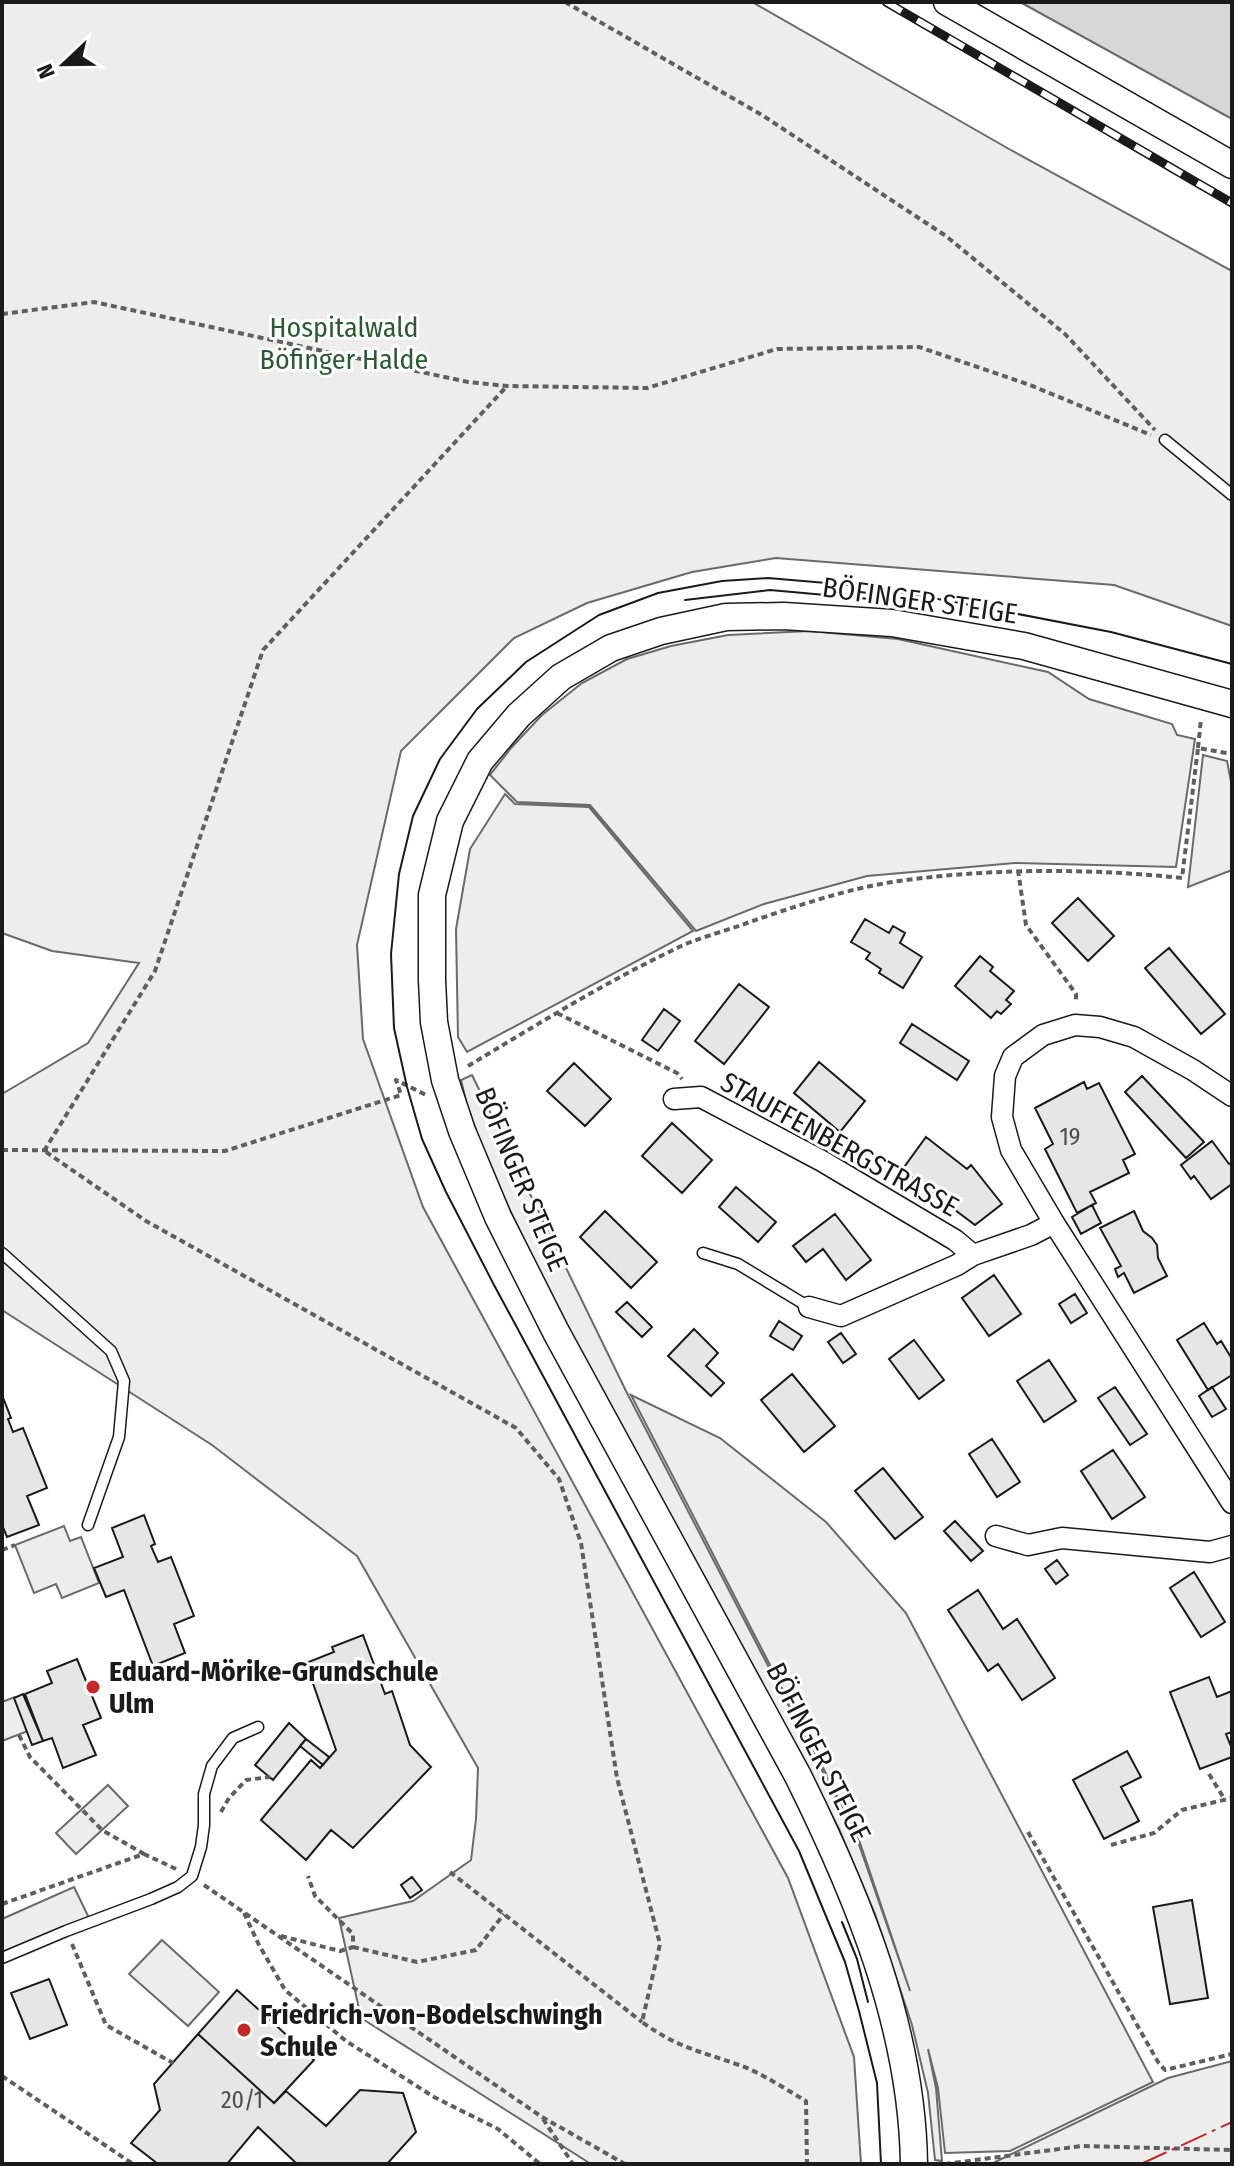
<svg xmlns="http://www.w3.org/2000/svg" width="1234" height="2166" viewBox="0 0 1234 2166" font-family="'Fira Sans Condensed',sans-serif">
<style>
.built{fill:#ededed;stroke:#6a6a6a;stroke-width:2}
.water{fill:#d7d7d7;stroke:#6a6a6a;stroke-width:2}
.building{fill:#e6e6e6;stroke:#1a1a1a;stroke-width:2}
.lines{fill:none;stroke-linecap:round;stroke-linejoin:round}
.service-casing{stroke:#1a1a1a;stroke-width:13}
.minor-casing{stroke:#1a1a1a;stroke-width:23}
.tertiary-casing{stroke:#1a1a1a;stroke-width:29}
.path{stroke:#5f5f5f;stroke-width:4;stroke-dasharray:6 4;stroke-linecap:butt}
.service{stroke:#fff;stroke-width:10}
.minor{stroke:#fff;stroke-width:20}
.tertiary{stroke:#fff;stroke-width:26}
.tram{stroke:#1a1a1a;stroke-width:2}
.rail-casing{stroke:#1a1a1a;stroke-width:9}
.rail{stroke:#fff;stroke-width:6;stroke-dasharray:18;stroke-linecap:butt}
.power{stroke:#c62828;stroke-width:2;stroke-dasharray:28 6 4 6;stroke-linecap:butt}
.poi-dot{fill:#c62828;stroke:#fff;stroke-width:3}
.labels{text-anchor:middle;stroke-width:6;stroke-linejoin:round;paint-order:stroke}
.number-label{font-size:24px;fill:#4d4d4d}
.park-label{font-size:28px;fill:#2b5a34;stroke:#fff}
.street-label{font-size:28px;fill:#1a1a1a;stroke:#fff}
.poi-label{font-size:28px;font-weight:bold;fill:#1a1a1a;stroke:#fff;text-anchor:start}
</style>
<rect width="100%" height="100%" fill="#fff"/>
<!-- built -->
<path class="built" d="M2 2H752L1009 149 1232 271V626L1114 585 776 558 692 572 587 603 514 638 401 751 357 945 363 1039 423 1207 788 1878 854 2057 861 2164H591L361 2018 339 1918 413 1901 471 1860 476 1819 478 1768 357 1556 212 1445 2 1310V1094L88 1043 139 963 52 951 2 933Z
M809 631 898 639 1048 672 1089 699 1172 724 1177 735 1195 739 1176 867 1015 863 867 876 764 904 696 931 590 805 517 802 490 775 511 748 542 715 582 683 627 659 671 646 728 635Z
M1203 755 1227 761 1232 787V870L1188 887Z
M505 794 515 804 589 807 693 931 467 1052 458 1037 456 929 470 849Z
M472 1075 626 1391 856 1836 910 1991 857 1834 631 1395 720 1438 826 1522 906 1613 1153 2082 1010 2151 945 2153 938 2088 928 2049 936 2088 942 2161 935 2160 928 2093 912 2025 875 1914 839 1829 800 1753 595 1380 527 1246 489 1166 467 1105 461 1080Z
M64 1526 70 1541 81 1537 99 1583 62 1598 56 1584 34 1593 15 1545Z
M15 1697 28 1731 2 1741V1702Z
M108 1785 128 1806 76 1854 56 1833Z
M74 1887 90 1920 2 1958V1919Z
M162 1940 219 1992 188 2026 129 1974Z
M1232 2061V2164H996L995 2162 1168 2078Z"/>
<!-- water -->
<path class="water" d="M1020 2H1232V119Z"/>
<!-- building -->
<path class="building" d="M1078 898 1114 936 1088 961 1052 923Z
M865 919 889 933 893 926 905 933 900 943 922 957 903 988 879 973 881 969 866 959 870 953 851 942Z
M1169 948 1225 1014 1201 1034 1145 968Z
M980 956 993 967 990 971 1014 991 1006 1000 1011 1004 1001 1014 997 1011 991 1018 955 986Z
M739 984 769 1007 724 1064 695 1041Z
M664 1009 680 1021 658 1051 642 1040Z
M912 1024 969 1061 957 1080 900 1043Z
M819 1062 865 1101 840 1132 794 1093Z
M574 1063 611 1099 585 1126 547 1091Z
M1142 1076 1204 1142 1186 1158 1125 1092Z
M1084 1082 1087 1089 1099 1083 1135 1154 1123 1160 1129 1173 1090 1192 1096 1203 1077 1213 1045 1149 1053 1144 1035 1108Z
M672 1123 712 1160 682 1193 642 1156Z
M926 1137 967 1169 971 1165 1002 1204 975 1225 902 1170Z
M1212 1141 1229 1164 1232 1162V1184L1211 1199 1194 1176 1191 1179 1181 1165Z
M736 1187 776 1222 758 1242 719 1207Z
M1092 1205 1101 1223 1081 1234 1072 1217Z
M605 1211 657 1262 631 1288 580 1237Z
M1134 1211 1143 1231 1152 1238 1157 1245 1158 1258 1167 1276 1134 1293 1124 1273 1118 1277 1115 1269 1121 1266 1100 1228Z
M835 1214 871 1260 846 1280 823 1249 806 1262 793 1246Z
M994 1275 1021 1314 989 1336 962 1298Z
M1075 1294 1087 1313 1071 1323 1059 1304Z
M627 1302 652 1327 642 1337 616 1312Z
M779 1321 802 1336 793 1350 770 1336Z
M1204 1323 1217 1344 1221 1341 1232 1359V1375L1208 1390 1177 1340Z
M694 1329 718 1353 706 1366 724 1383 711 1396 668 1356Z
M841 1333 856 1354 843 1363 828 1342Z
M914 1340 944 1380 919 1399 889 1359Z
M1049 1360 1076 1401 1044 1422 1017 1381Z
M792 1374 835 1426 804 1452 761 1400Z
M1115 1387 1147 1434 1130 1445 1098 1398Z
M1212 1387 1226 1409 1212 1417 1199 1396Z
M2 1395 11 1418 8 1419 13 1432 23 1428 47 1488 27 1496 39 1525 7 1537 2 1525Z
M992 1439 1020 1482 997 1497 969 1454Z
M1113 1450 1145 1497 1112 1519 1081 1471Z
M883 1468 923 1517 895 1539 855 1491Z
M144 1515 155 1544 151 1546 158 1562 171 1557 194 1616 174 1624 185 1653 153 1666 124 1590 106 1597 94 1568 123 1557 112 1528Z
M955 1521 983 1551 971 1561 944 1531Z
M1057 1560 1068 1575 1056 1584 1045 1569Z
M1194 1572 1225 1622 1201 1637 1170 1588Z
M978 1590 1003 1629 1017 1619 1055 1678 1022 1700 998 1664 988 1671 948 1610Z
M363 1635 385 1694 392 1691 410 1745 431 1767 353 1848 331 1830 306 1860 261 1820 311 1760 320 1768 336 1750 306 1663 334 1652 332 1647Z
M77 1659 101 1718 83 1725 96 1755 63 1768 52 1738 43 1741 25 1694 52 1683 47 1671Z
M1209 1677 1217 1697 1232 1691V1732L1226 1734 1232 1749V1757L1200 1769 1170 1692Z
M23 1694 43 1741 32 1745 14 1698Z
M289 1723 306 1739 273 1780 255 1765Z
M306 1739 329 1757 323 1765 300 1746Z
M1127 1751 1141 1777 1121 1787 1139 1821 1104 1839 1073 1780Z
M412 1877 422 1890 410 1898 401 1885Z
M1192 1900 1208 1998 1170 2004 1153 1907Z
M49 1979 67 2025 30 2039 11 1993Z
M237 1990 314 2060 274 2103 198 2034Z
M198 2034 274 2103 286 2091 326 2126 360 2090 403 2093 416 2132 387 2164H297L258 2127 227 2164H158L131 2143 160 2110 154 2084Z"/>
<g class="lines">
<defs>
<path id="service" d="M1165 440 1232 495
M2 1253 111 1351 124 1381 119 1437 88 1525
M703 1253 738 1264 809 1307
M2 1958 66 1931 151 1899 178 1887 192 1876 201 1847 204 1825V1794L212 1766 233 1738 258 1727"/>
<path id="minor" d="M1232 1096 1193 1070 1134 1037 1100 1027 1075 1025 1043 1035 1013 1057 1005 1076 1002 1117 1011 1150 1054 1223 1232 1503
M674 1099 701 1097 822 1161 955 1240 973 1255 1031 1235 1054 1223
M809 1307 841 1316 957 1265 973 1255
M996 1536 1028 1545 1062 1538 1210 1552 1232 1546"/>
<path id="tertiary" d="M947 2 1232 165
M914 2164C912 2027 858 1897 798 1776L556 1332 498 1217 462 1131 445 1080 434 1022 432 980V895L450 821 480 761 519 715 561 677 611 648 661 631 726 617 784 616 892 623 1024 646 1232 704"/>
</defs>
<!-- service casing -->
<use href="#service" class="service-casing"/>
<!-- minor casing -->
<use href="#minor" class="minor-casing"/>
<!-- tertiary casing -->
<use href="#tertiary" class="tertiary-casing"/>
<!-- path -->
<path class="path" d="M565 2 762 115 946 236 1065 334 1155 430
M2 314 94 302 468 382 507 386 647 388 777 349 919 347 1030 385 1151 435
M1198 748 1201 719
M1018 870 1026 925 1076 994V1003
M557 1013 677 1073 682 1079
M468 1066C535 1026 602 984 673 950 696 938 723 932 747 923 793 907 843 890 892 882 989 868 1086 868 1182 878L1198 748 1232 754
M2 1150 225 1151 401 1095 396 1080 426 1095
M44 1151 155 971 263 650 507 386
M46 1152 146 1221 516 1428 559 1479 581 1543 617 1778 660 1944 642 2022C678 2048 700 2051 739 2065 762 2073 785 2089 806 2101L807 2164
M2 1550 15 1545
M19 1735 30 1757 102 1830 144 1854
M1209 1774 1225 1800
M221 1812 229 1798 246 1780 270 1777
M1028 1832 1158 2062 1165 2070 1232 2054
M1111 1845 1154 1833 1182 1810 1232 1798
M450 1872 642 2022
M204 1885 542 2117 625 2164
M1232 1887V1888
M2 1904 144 1854 176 1869
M244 1913 259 1945 285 1990 346 2041 434 2097 498 2129 540 2164
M281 1936 340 1951 353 1947V1934L315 1896 308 1876
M72 1944 106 2025 173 2063
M353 1947 417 1962 476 1950 504 1914
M2 2076 133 2164
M543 2119 573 2164
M945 2164 1082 2146 1232 2150"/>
<!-- service -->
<use href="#service" class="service"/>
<!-- minor -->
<use href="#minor" class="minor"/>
<!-- tertiary -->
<use href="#tertiary" class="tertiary"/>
<!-- tram -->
<path class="tram" d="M685 600 770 590 870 599 895 603
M842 1922 857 1959 868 2002
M881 2164 877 2083 859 2011 845 1962 799 1851 494 1285 446 1192 422 1139 407 1087 394 1028 391 954 399 874 413 816 440 759 477 709 526 662 599 615 658 593 722 581 768 578 873 587 992 609 1111 632 1232 664"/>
<defs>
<path id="rail" d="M886 2 1232 203"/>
</defs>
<!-- rail casing -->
<use href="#rail" class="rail-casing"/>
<!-- rail -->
<use href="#rail" class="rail"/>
<!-- power -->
<path class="power" d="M1141 2164 1232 2122"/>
</g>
<!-- markers -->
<g class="poi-dot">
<circle cx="93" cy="1687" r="8"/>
<circle cx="244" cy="2030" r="8"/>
</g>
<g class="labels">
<!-- number labels -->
<g class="number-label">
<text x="1070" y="1145">19</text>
<text x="242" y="2108">20/1</text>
</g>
<!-- park labels -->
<g class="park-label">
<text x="344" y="337">Hospitalwald<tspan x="344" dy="32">Böfinger Halde</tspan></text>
</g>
<!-- street labels -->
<g class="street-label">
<text transform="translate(920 600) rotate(8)" y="10">BÖFINGER STEIGE</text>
<text transform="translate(840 1144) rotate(29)" y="10">STAUFFENBERGSTRASSE</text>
<text transform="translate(522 1179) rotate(67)" y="10">BÖFINGER STEIGE</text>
<text transform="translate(819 1752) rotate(63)" y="10">BÖFINGER STEIGE</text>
</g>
<!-- poi labels -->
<g class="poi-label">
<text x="109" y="1681">Eduard-Mörike-Grundschule<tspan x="109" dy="32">Ulm</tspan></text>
<text x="260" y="2024">Friedrich-von-Bodelschwingh<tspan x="260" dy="32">Schule</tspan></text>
</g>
</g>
<!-- border -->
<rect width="1234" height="2166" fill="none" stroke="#1a1a1a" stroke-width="8"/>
<!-- north arrow -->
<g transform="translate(64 64) rotate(248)" stroke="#ffffff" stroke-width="6" paint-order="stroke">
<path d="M0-6L14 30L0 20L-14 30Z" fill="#1a1a1a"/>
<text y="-12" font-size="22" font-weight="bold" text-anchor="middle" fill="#1a1a1a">N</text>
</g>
</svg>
